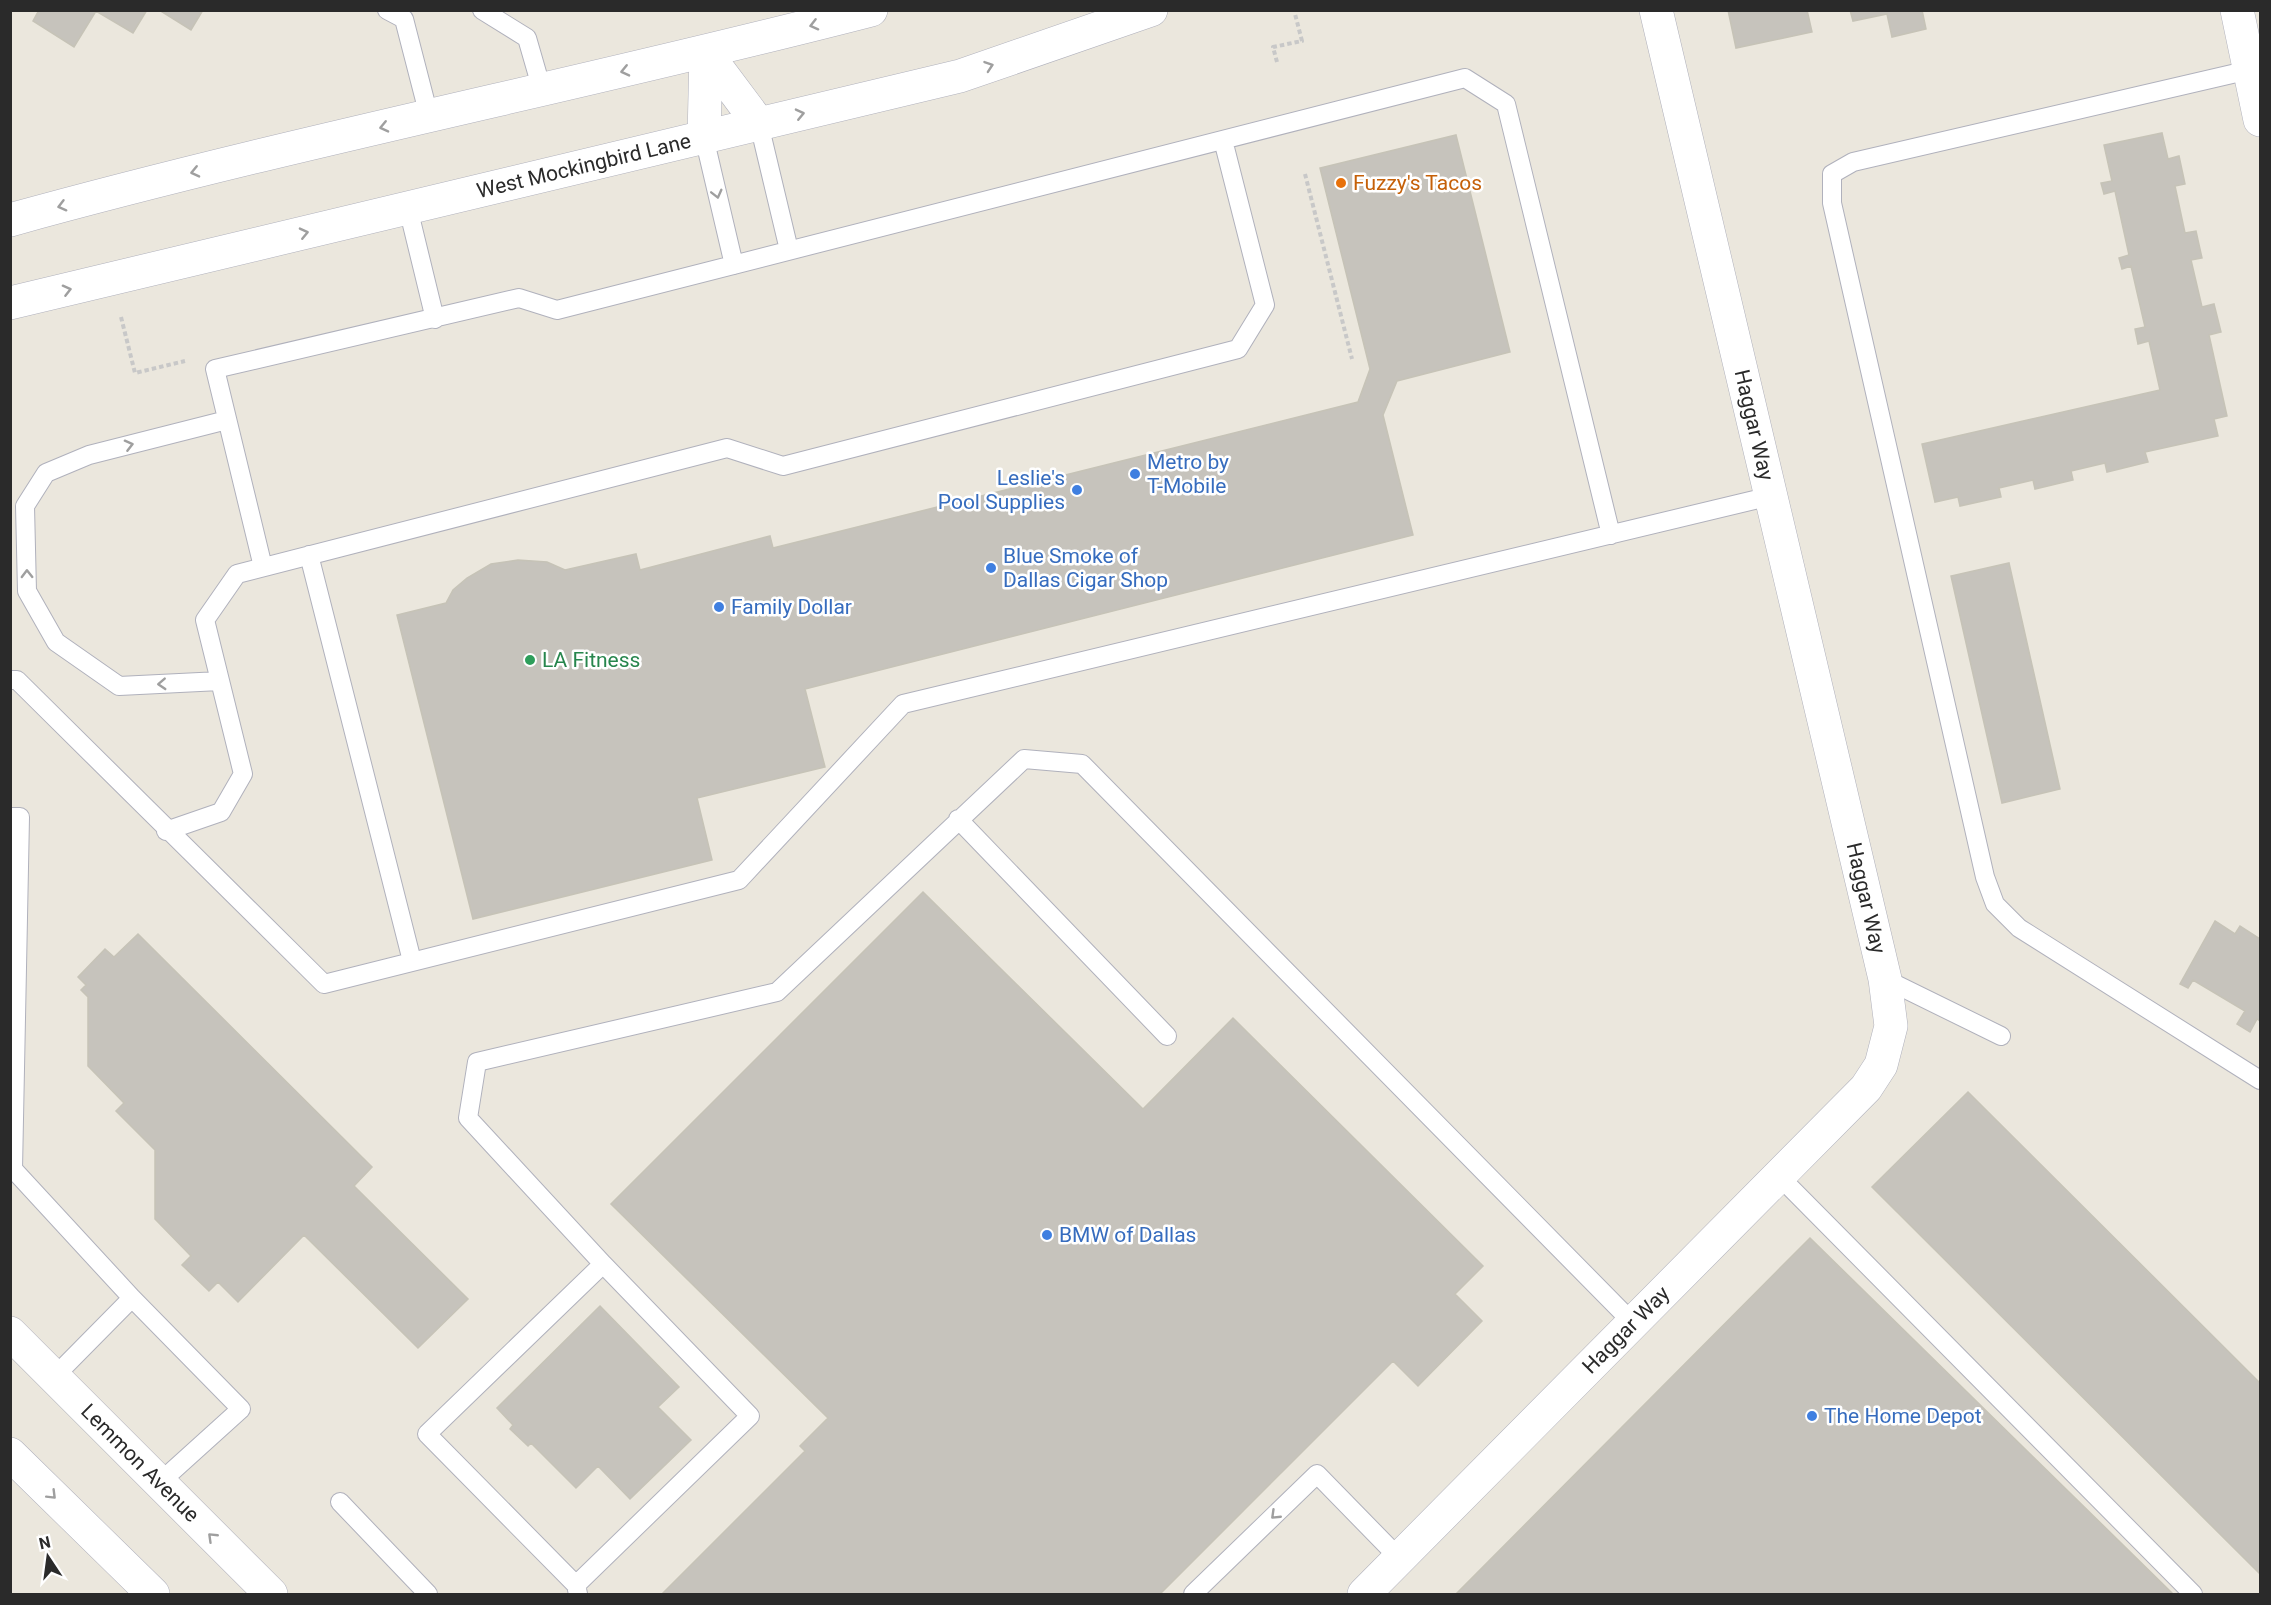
<svg xmlns="http://www.w3.org/2000/svg" width="2271" height="1605" viewBox="0 0 2271 1605" font-family="Roboto,sans-serif">
<style>
.building{fill:#c6c3bc;stroke:#c6c3b7;stroke-width:1.5}
.lines{fill:none;stroke-linecap:round;stroke-linejoin:round}
.lane-casing{stroke:#b0b1bc;stroke-width:20}
.street-casing{stroke:#b0b1bc;stroke-width:34}
.secondary-casing{stroke:#b0b1bc;stroke-width:34}
.path{stroke:#c8c8c8;stroke-width:4;stroke-dasharray:4.5 3;stroke-linecap:butt}
.lane{stroke:#fff;stroke-width:18}
.street{stroke:#fff;stroke-width:33}
.secondary{stroke:#fff;stroke-width:33}
.oneway{stroke:#9f9f9f}
.food-dot{fill:#e8710a;stroke:#fff;stroke-width:2}
.shop-dot{fill:#3f7fe0;stroke:#fff;stroke-width:2}
.leisure-dot{fill:#2e9e5b;stroke:#fff;stroke-width:2}
.labels{text-anchor:middle;stroke-width:5;stroke-linejoin:round;paint-order:stroke}
.street-label{font-size:21px;fill:#2a2a2a;stroke:#fff}
.food-label{font-size:21px;fill:#c56008;stroke:#fff;text-anchor:start}
.shop-label{font-size:21px;fill:#366cbe;stroke:#fff;text-anchor:start}
.leisure-label{font-size:21px;fill:#27864d;stroke:#fff;text-anchor:start}
</style>
<rect width="100%" height="100%" fill="#ebe7dd"/>
<!-- building -->
<path class="building" d="M39 10H147L133 33 96 11 74 47 33 21Z
M159 10H203L191 30Z
M1728 10H1807L1812 32 1736 48Z
M1850 10H1922L1926 29 1892 37 1887 14 1853 21Z
M2162 133 2168 159 2179 156 2185 184 2175 186 2185 233 2196 231 2202 258 2191 260 2202 307 2214 304 2221 332 2209 335 2227 416 2214 419 2218 436 2145 452 2148 462 2107 472 2105 463 2071 471 2073 480 2035 489 2033 480 1999 488 2001 497 1960 506 1958 497 1935 502 1922 444 2160 390 2149 341 2138 344 2135 329 2145 327 2131 266 2122 269 2119 258 2129 255 2115 191 2104 194 2101 183 2112 181 2104 145Z
M1456 135 1510 352 1397 381 1383 415 1413 535 805 689 825 767 697 798 712 860 473 919 397 615 446 603 453 590 467 578 491 564 518 560 547 562 565 570 636 554 640 570 770 536 773 548 1358 402 1370 369 1320 168Z
M2009 563 2060 789 2002 803 1951 576Z
M923 892 1143 1109 1233 1018 1483 1266 1455 1294 1482 1321 1418 1386 1393 1361 1160 1594H662L805 1451 800 1446 828 1418 611 1204Z
M2215 921 2235 934 2240 926 2260 939V1021L2257 1019 2250 1032 2237 1024 2245 1011 2193 980 2188 988 2180 984Z
M138 934 372 1167 354 1186 468 1299 418 1348 304 1235 238 1302 218 1282 209 1291 182 1265 191 1256 155 1219V1150L116 1111 124 1103 88 1066V997L81 990 86 985 78 977 105 949 114 957Z
M1968 1092 2260 1383V1574L1872 1187Z
M1810 1238 2173 1594H1456Z
M600 1306 679 1387 658 1407 691 1440 630 1499 598 1466 576 1488 531 1443 528 1446 510 1429 513 1425 497 1408Z"/>
<g class="lines">
<defs>
<path id="lane" d="M387 10 404 19 429 116
M482 10 527 38 542 90
M2258 68 1853 162 1832 174V203L1985 877 1995 904 2019 928 2260 1080
M759 124 789 250
M704 137 734 265
M408 208 435 319
M309 555 412 961
M263 567 215 369 519 298 557 310 1465 78 1506 104 1611 535
M10 680H17L324 984 739 880 903 704 1771 496
M220 681 119 686 56 642 27 591 25 506 46 473 89 455 227 420
M10 817H20L13 1169 132 1298 241 1409 158 1484
M958 819 1167 1036
M166 831 221 812 243 774 205 620 237 574 727 448 783 466 1238 349 1265 305 1223 140
M1885 979 2001 1036
M1780 1177 2193 1594
M55 1376 132 1298
M340 1502 428 1594
M576 1585 750 1416 603 1264
M578 1594 576 1585 427 1434 603 1264 468 1118 477 1062 777 992 1024 759 1082 764 1634 1324
M1193 1594 1317 1474 1400 1559"/>
<g id="street">
<path d="M2237 10 2260 120"/>
<path id="s1" d="M1364 1594 1866 1088 1881 1065 1891 1026 1885 979 1656 10"/>
</g>
<g id="secondary">
<path d="M706 53 759 124"/>
<path d="M704 137 706 53"/>
<path d="M10 220C295 141 585 84 871 10"/>
<path id="s2" d="M10 303 960 76 1151 10"/>
<path id="s3" d="M10 1333 271 1594"/>
<path d="M10 1454 153 1594"/>
</g>
</defs>
<!-- lane casing -->
<use href="#lane" class="lane-casing"/>
<!-- street casing -->
<use href="#street" class="street-casing"/>
<!-- secondary casing -->
<use href="#secondary" class="secondary-casing"/>
<!-- path -->
<path class="path" d="M1277 62 1273 47 1302 41 1295 14
M1305 174 1352 359
M121 317 135 373 185 361"/>
<!-- lane -->
<use href="#lane" class="lane"/>
<!-- street -->
<use href="#street" class="street"/>
<!-- secondary -->
<use href="#secondary" class="secondary"/>
</g>
<!-- one-way arrows -->
<defs><path id="oneway-chevron" d="M-2-3.5L2.5 0L-2 3.5" fill="none" stroke-width="1.6" stroke-linecap="round" stroke-linejoin="round" transform="scale(1.5)"/></defs>
<g class="oneway">
<use href="#oneway-chevron" transform="translate(814 25) rotate(166)"/>
<use href="#oneway-chevron" transform="translate(989 66) rotate(-19)"/>
<use href="#oneway-chevron" transform="translate(625 71) rotate(167)"/>
<use href="#oneway-chevron" transform="translate(800 114) rotate(-13)"/>
<use href="#oneway-chevron" transform="translate(384 127) rotate(167)"/>
<use href="#oneway-chevron" transform="translate(195 172) rotate(167)"/>
<use href="#oneway-chevron" transform="translate(717 194) rotate(76)"/>
<use href="#oneway-chevron" transform="translate(62 206) rotate(165)"/>
<use href="#oneway-chevron" transform="translate(304 233) rotate(-13)"/>
<use href="#oneway-chevron" transform="translate(67 290) rotate(-14)"/>
<use href="#oneway-chevron" transform="translate(129 445) rotate(-14)"/>
<use href="#oneway-chevron" transform="translate(27 574) rotate(-91)"/>
<use href="#oneway-chevron" transform="translate(162 684) rotate(177)"/>
<use href="#oneway-chevron" transform="translate(52 1495) rotate(45)"/>
<use href="#oneway-chevron" transform="translate(1275 1515) rotate(136)"/>
<use href="#oneway-chevron" transform="translate(212 1537) rotate(-136)"/>
</g>
<!-- markers -->
<circle class="food-dot" cx="1341" cy="183" r="6"/>
<g class="shop-dot">
<circle cx="1135" cy="474" r="6"/>
<circle cx="1077" cy="490" r="6"/>
<circle cx="991" cy="568" r="6"/>
<circle cx="719" cy="607" r="6"/>
<circle cx="1047" cy="1235" r="6"/>
<circle cx="1812" cy="1416" r="6"/>
</g>
<circle class="leisure-dot" cx="530" cy="660" r="6"/>
<g class="labels">
<!-- street labels -->
<g class="street-label">
<text dy="7" stroke="none"><textPath href="#s2" startOffset="590">West Mockingbird Lane</textPath></text>
<text transform="translate(1754 425) rotate(77)" y="7">Haggar Way</text>
<text transform="translate(1866 898) rotate(77)" y="7">Haggar Way</text>
<text dy="7" stroke="none"><textPath href="#s1" startOffset="372">Haggar Way</textPath></text>
<text dy="7" stroke="none"><textPath href="#s3" startOffset="184">Lemmon Avenue</textPath></text>
</g>
<!-- food labels -->
<g class="food-label">
<text x="1353" y="190">Fuzzy's Tacos</text>
</g>
<!-- shop labels -->
<g class="shop-label">
<text x="1147" y="469">Metro by<tspan x="1147" dy="24">T-Mobile</tspan></text>
<text x="1065" y="485" text-anchor="end">Leslie's<tspan x="1065" dy="24">Pool Supplies</tspan></text>
<text x="1003" y="563">Blue Smoke of<tspan x="1003" dy="24">Dallas Cigar Shop</tspan></text>
<text x="731" y="614">Family Dollar</text>
<text x="1059" y="1242">BMW of Dallas</text>
<text x="1824" y="1423">The Home Depot</text>
</g>
<!-- leisure labels -->
<g class="leisure-label">
<text x="542" y="667">LA Fitness</text>
</g>
</g>
<!-- border -->
<rect width="2271" height="1605" fill="none" stroke="#2a2a2a" stroke-width="24"/>
<!-- north arrow -->
<g transform="translate(48 1557) rotate(347)" stroke="#ffffff" stroke-width="4.5" paint-order="stroke">
<path d="M0-4.5L10 22L0 15L-10 22Z" fill="#2a2a2a"/>
<text y="-9" font-size="16" font-weight="bold" text-anchor="middle" fill="#2a2a2a">N</text>
</g>
</svg>
